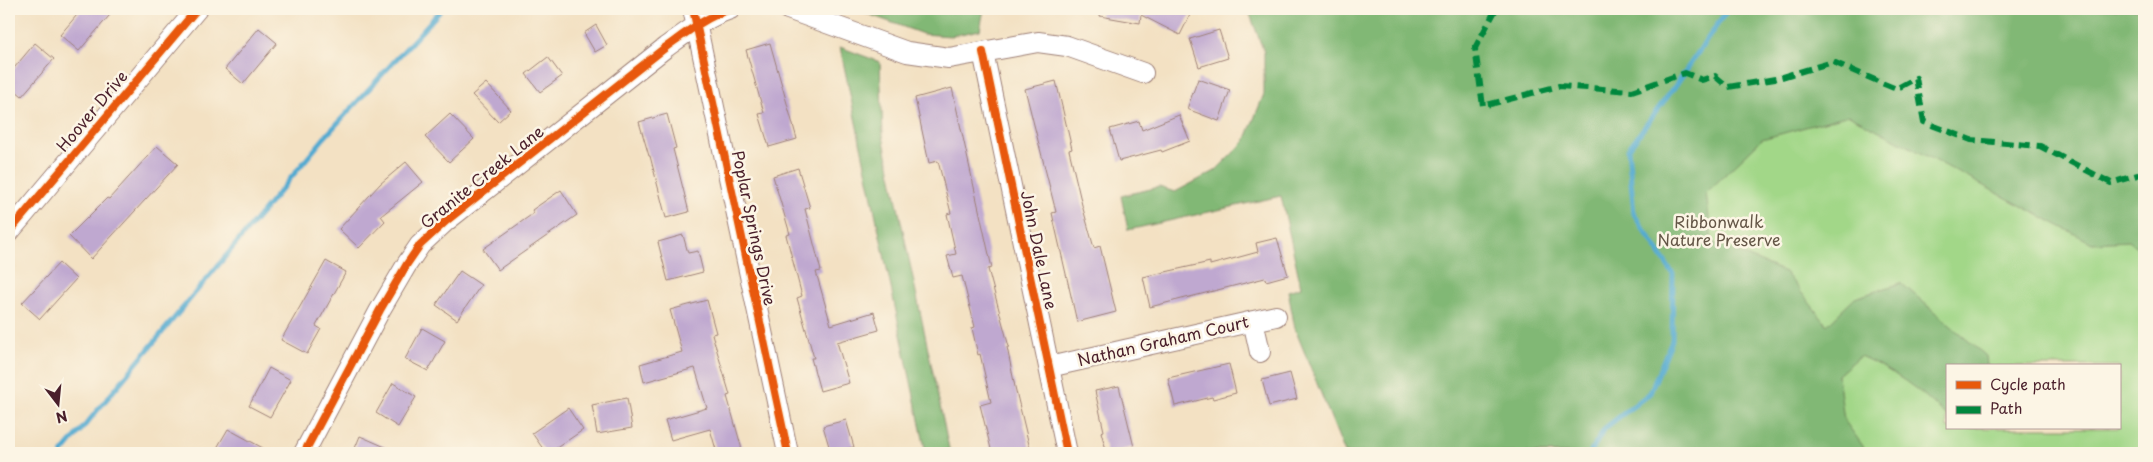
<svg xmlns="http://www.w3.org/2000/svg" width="2153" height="462" viewBox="0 0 2153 462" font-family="'Playpen Sans',sans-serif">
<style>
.green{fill:#a2d788;stroke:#767b5a;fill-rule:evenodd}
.forest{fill:#81b874;stroke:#666c50}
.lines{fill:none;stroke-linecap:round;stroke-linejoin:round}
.stream{stroke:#53aad0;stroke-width:5}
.building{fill:#bfa8d0}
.minor-casing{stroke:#9e8077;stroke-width:22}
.minor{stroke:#fff;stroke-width:20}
.quiet{stroke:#00873e;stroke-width:6;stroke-dasharray:12 6;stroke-linecap:butt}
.cycleway-casing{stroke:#fcf5e5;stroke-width:11}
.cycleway{stroke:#e8590c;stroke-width:8}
.labels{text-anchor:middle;stroke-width:5;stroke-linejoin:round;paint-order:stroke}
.street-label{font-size:16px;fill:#4a1f2b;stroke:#fcf5e5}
.park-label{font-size:16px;fill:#645647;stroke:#fcf5e5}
</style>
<rect width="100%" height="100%" fill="#fcf5e5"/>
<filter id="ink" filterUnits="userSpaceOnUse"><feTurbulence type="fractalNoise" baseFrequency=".02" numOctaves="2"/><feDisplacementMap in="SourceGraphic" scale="10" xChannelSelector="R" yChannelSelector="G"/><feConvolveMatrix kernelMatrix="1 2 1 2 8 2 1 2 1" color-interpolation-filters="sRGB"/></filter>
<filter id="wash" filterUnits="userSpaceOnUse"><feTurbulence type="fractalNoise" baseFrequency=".0096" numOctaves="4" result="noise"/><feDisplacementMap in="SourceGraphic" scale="20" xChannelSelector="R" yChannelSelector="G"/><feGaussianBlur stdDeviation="1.12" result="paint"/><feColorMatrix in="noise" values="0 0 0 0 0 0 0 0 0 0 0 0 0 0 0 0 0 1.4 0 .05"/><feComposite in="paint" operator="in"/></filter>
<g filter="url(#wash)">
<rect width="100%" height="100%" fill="#f3e1c3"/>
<!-- green -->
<path class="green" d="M1293 9H2144V453H1382ZM1947 366H2119V428H1947Z"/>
<!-- forest -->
<path class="forest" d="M854 9H984L980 30 951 36 923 34Z
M1248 9H2144V253L2129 241 2092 243 1849 115 1762 139 1706 193 1712 242 1785 272 1827 325 1855 298 1901 283 1986 356 1987 366H1947V416C1921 390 1892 370 1860 356L1838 375 1844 420 1868 453H1345L1295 329 1288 291 1301 287 1281 196 1128 230 1121 196 1159 187 1175 192 1215 171 1245 141 1264 94V52Z
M840 47 880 62 883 136 950 453H926Z"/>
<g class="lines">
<!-- stream -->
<path class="stream" d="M62 453 324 138 442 9
M1590 453 1605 428 1650 393 1672 340 1673 274 1634 214 1628 149 1673 89 1728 9"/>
</g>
<g id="blocks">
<!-- building -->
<path class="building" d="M82 9H115L79 51 60 35Z
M1101 9H1193L1180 35 1141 15 1140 23 1100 16Z
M596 25 607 45 595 52 584 33Z
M259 28 277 43 243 84 225 69Z
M1219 30 1228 58 1199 67 1190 39Z
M35 43 54 59 22 96 9 85V74Z
M770 43 797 139 769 147 759 114 764 113 746 50Z
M548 57 562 76 540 92 526 74Z
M1198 79 1230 90 1219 121 1187 109Z
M1056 81 1072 149 1069 150 1082 205 1094 248 1100 246 1116 312 1077 322 1052 213 1056 212 1025 89Z
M486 83 511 110 498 122 472 95Z
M952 88 992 268 988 269 1009 347H1007L1015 387 1031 453H992L980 405 991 402 980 354 978 355 972 328 975 327 962 276 953 278 947 256 956 254 947 214 951 213 938 161 929 163 915 98Z
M450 114 474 139 449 162 425 137Z
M667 114 676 148 673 149 689 212 666 218 650 156H649L639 122Z
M1179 115 1190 141 1162 152 1161 150 1119 161 1110 129 1139 121 1142 130Z
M157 146 178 164 91 259 69 236 107 198 109 199Z
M406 162 423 182 381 216 385 221 359 248 339 229 380 184Z
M798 168 810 208 805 209 821 271 816 272 831 325 874 312 879 330 837 342 849 383 820 391 811 358H814L797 298 802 296 786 235 790 234 773 176Z
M561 190 577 215 498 270 483 249 534 213 532 210Z
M683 235 688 253 698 251 703 272 668 281 658 242Z
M1277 238 1288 275 1266 281 1265 278 1150 307 1143 277 1210 262V265L1258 252 1256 243Z
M326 261 346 272 316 326 321 329 307 354 281 340Z
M59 263 76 279 40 319 22 303Z
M460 271 481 285 457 320 436 305Z
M707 300 716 333 712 334 730 395 727 396 743 453H717L710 429 671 440 665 420 707 408 695 368 644 382 640 364 682 352 670 310Z
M422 328 445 341 428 371 405 359Z
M1229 364 1236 393 1213 399 1212 397 1175 406 1168 378Z
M269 368 291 380 270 417 249 406Z
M1290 373 1297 399 1269 406 1262 380Z
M393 383 416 397 398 427 376 413Z
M1119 386 1134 447 1107 453 1101 432 1104 431 1095 391Z
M627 398 632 428 597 434 592 405Z
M568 408 583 430 549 453H546L532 433Z
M846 420 854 447 831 453 823 426Z
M228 429 272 453H214Z
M360 436 399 453H353Z"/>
</g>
</g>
<g filter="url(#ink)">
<use href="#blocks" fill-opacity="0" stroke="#9e8077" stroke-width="1"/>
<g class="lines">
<defs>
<path id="minor" d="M693 9 788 453
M788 9 907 52 949 58 1038 42 1067 46 1143 73
M983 52 1067 453
M9 232 197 9
M1253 321 1260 352
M1049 367 1276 316
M304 453 380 310 407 264 420 245 446 221 666 47C687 32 706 17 730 9"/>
</defs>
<!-- minor casing -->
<use href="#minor" class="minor-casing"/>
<!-- minor -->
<use href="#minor" class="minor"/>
<!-- quiet -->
<path class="quiet" d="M1496 9 1475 48 1483 106 1559 86 1632 91 1685 73 1702 80 1715 76 1728 87 1775 79 1833 62 1896 89 1916 78 1924 122 1971 140 2040 146 2111 183 2144 173"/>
<defs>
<path id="cycleway" d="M693 9 788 453
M983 52 1067 453
M9 232 197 9
M304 453 380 310 407 264 420 245 446 221 666 47C687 32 706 17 730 9"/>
</defs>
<!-- cycleway casing -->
<use href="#cycleway" class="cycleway-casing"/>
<!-- cycleway -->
<use href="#cycleway" class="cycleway"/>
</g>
</g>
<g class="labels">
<!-- street labels -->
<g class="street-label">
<text transform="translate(92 111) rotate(-50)" y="6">Hoover Drive</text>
<text transform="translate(482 177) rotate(-39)" y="6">Granite Creek Lane</text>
<text transform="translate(754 228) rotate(78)" y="6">Poplar Springs Drive</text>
<text transform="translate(1039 250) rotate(78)" y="6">John Dale Lane</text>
<text transform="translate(1163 341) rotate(-13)" y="6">Nathan Graham Court</text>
</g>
<!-- park labels -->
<g class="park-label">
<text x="1719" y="228">Ribbonwalk<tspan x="1719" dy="18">Nature Preserve</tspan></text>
</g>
</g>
<!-- margin -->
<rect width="2153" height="462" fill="none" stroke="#fcf5e5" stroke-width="30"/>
<!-- legend -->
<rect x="1946" y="364" width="175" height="65" fill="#fcf5e5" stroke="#b59f9b"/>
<rect x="1956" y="381" width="25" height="8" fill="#e8590c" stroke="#b59f9b"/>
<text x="1990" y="390" font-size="15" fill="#4a1f2b">Cycle path</text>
<rect x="1956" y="406" width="25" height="8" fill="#00873e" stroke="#b59f9b"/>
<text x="1990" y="414" font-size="15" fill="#4a1f2b">Path</text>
<!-- north arrow -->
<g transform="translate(58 404) rotate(164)" stroke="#fcf5e5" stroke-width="4" paint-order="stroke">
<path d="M0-4L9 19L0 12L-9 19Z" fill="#4a1f2b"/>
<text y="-8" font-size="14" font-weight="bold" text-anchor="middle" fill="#4a1f2b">N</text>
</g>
</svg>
